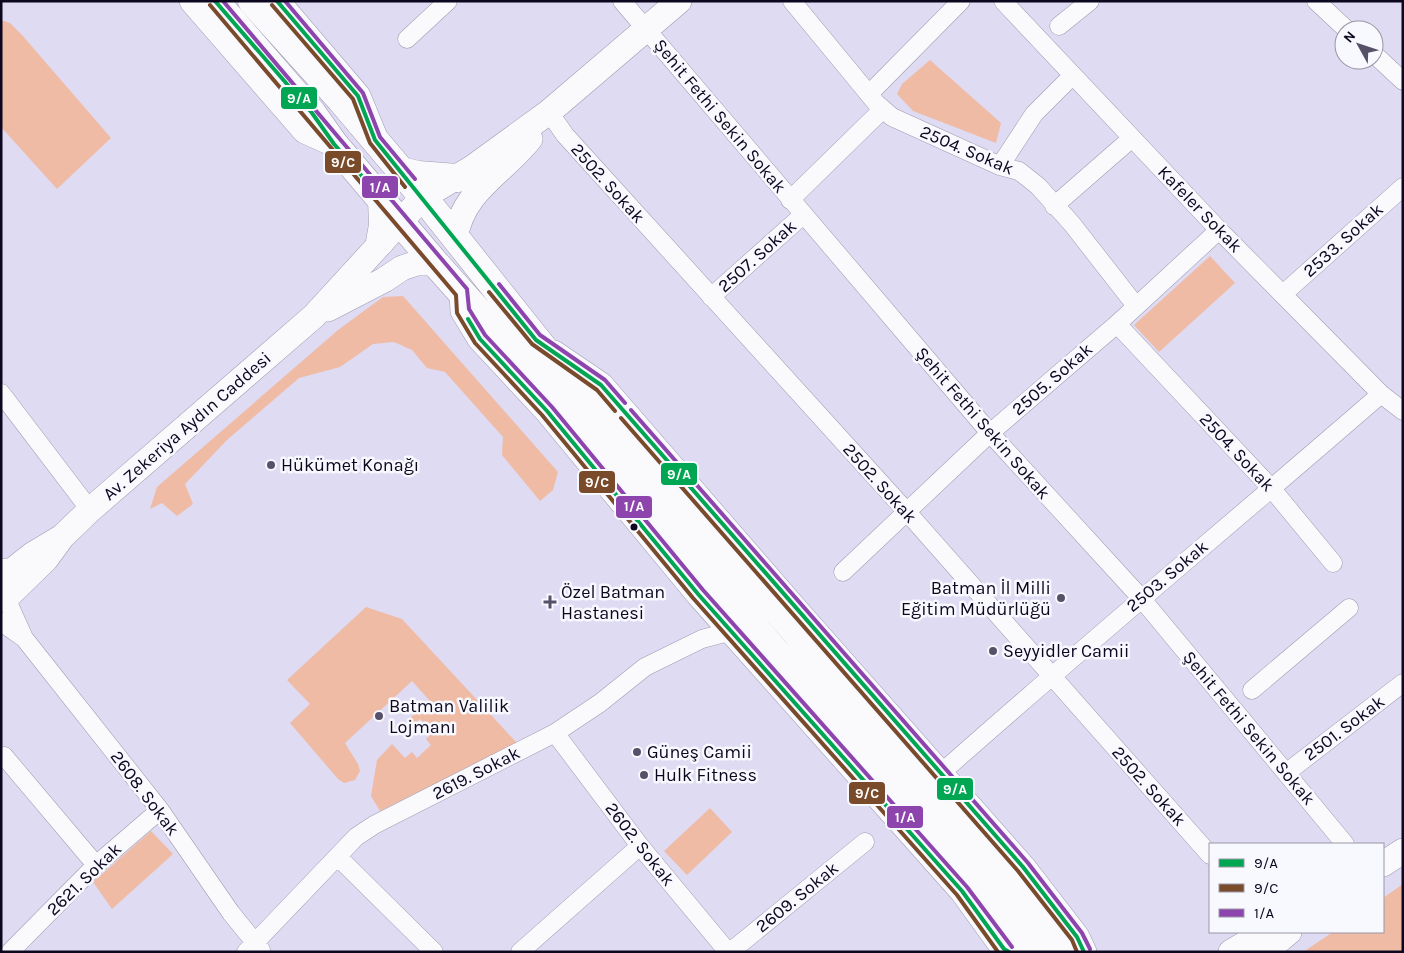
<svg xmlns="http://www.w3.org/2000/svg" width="1404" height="953" viewBox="0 0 1404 953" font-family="Karla,sans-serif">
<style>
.green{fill:#f0bba5}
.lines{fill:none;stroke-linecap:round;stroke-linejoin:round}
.street-casing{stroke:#9f9bb1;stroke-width:19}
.secondary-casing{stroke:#9f9bb1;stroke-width:26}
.primary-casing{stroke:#9f9bb1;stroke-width:29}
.street{stroke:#fafafd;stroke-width:18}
.secondary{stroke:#fafafd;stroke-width:25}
.primary{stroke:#fafafd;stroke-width:28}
.bus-1-casing{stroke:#f8f8ff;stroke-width:8}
.bus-2-casing{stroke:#f8f8ff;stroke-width:8}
.bus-3-casing{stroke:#f8f8ff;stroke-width:8}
.bus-1{stroke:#00a651;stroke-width:4}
.bus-2{stroke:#7a4b2a;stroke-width:4}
.bus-3{stroke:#8e44ad;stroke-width:4}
.poi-dot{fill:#565168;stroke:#f8f8ff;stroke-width:2}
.bus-dot{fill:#0c061e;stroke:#f8f8ff;stroke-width:2}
.labels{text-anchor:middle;stroke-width:5;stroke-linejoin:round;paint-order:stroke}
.street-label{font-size:18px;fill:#0c061e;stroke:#f8f8ff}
.poi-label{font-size:18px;fill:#0c061e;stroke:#f8f8ff;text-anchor:start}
.line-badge{stroke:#f8f8ff;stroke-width:2}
.badge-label{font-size:14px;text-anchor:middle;font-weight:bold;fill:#fff}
</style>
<rect width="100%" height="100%" fill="#dedbf2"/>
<!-- green -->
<path class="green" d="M1 20 10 23 22 35 111 138 57 189 1 127Z
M930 60 1001 123 996 143 913 111 897 94 902 84Z
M1210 256 1235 283 1159 352 1134 325Z
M403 296 558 472 553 490 540 501 502 455 503 437 445 372 427 368 412 350 394 342 373 344 340 367 299 378 228 439 185 484 193 504 177 516 162 503 150 509 157 487 338 330 383 297Z
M366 607 402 619 517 743 380 811 371 796 377 760 392 744 405 758 412 752 417 758 431 745 426 739 433 732 420 719 413 725 408 720 429 700 412 681 345 743 358 764 360 771 355 780 344 783 338 779 290 723 310 704 287 680Z
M710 808 732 832 687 875 664 851Z
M151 831 173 854 112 909 93 882Z
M1403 884V952H1303L1333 932H1383V898Z"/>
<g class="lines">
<defs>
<path id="street" d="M622 1 990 433 1141 598 1345 844
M792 1 876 103 892 117 1000 166 1019 171 1038 186 1072 224 1136 306
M1003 1 1219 230 1381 394 1403 411
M1316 1 1347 30
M1059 26 1090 1
M407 39 448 1
M1374 54 1403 81
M869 94 961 1
M549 112 565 135 907 512 1210 855
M1000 166 1034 114 1073 75
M790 200 882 110
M1054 206 1132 138
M1283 294 1403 187
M711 297 803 215
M1117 324 1272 489 1333 563
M1 393 90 510
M843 572 990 433 1117 324 1219 230
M1 622 24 638 6 598
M24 638 160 810 231 913 261 950
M1252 690 1349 608
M555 733 640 846 728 952
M1 757 4 756 96 865
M1286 773 1403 683
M940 774C1085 645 1235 521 1381 394
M338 857 434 952
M10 952 96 865 160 810
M246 952 356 837 374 825 555 733 600 703 645 667 702 639 732 631
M520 952 640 846
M730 952 865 842"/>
<path id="secondary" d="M192 1 305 131 334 144
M277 1 358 96 374 135
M455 238C463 190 502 174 530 139
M462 293 463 311 480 339 547 411 698 594 962 891 1004 949 1009 952
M328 309 384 280 402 268 417 263H435
M554 353 601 385 620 407 796 610 1023 867 1077 937 1084 952
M62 537 90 510 314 316 423 197 472 168 549 112 679 1
M1 572 13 570 32 555 62 537 46 559 6 598
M1383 864 1403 851
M1231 952 1265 932
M1265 952 1289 932"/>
<path id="primary" d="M215 1 312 113 334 144 435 263 563 406 654 514 1026 935 1037 952
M252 1 341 100 423 197 556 364 795 631 1044 925 1069 952
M401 171 418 175 457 178
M380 242 383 225 382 199"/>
</defs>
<!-- street casing -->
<use href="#street" class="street-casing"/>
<!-- secondary casing -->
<use href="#secondary" class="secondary-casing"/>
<!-- primary casing -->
<use href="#primary" class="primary-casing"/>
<!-- street -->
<use href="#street" class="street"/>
<!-- secondary -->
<use href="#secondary" class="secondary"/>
<!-- primary -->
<use href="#primary" class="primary"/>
<defs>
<path id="bus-1" d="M215 1 312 113 334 144 381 198
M277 1 358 96 375 140 536 340 601 385 1023 867 1077 937 1084 952
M468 319 480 339 547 411 698 594 962 891 1004 949 1009 952"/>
<path id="bus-2" d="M210 5 456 295 457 313 475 343 542 415 693 598 957 895 998 952
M272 5 353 99 370 143 405 187
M489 292 532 344 597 390 615 411
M621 418 1018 871 1072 940 1077 952"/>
<path id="bus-3" d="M223 1 467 289 469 309 485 335 552 407 703 590 967 887 1012 947
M285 1 363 93 380 137 415 179
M499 284 540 335 605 380 625 403
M631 410 1028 863 1082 933 1090 949"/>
</defs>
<!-- bus-1 casing -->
<use href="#bus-1" class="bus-1-casing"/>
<!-- bus-2 casing -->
<use href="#bus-2" class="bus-2-casing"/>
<!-- bus-3 casing -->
<use href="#bus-3" class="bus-3-casing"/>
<!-- bus-1 -->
<use href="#bus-1" class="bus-1"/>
<!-- bus-2 -->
<use href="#bus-2" class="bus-2"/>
<!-- bus-3 -->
<use href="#bus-3" class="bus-3"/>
</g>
<!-- markers -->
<g class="poi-dot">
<circle cx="271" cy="465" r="5"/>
<circle cx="1061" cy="598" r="5"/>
<path d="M547.5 594.5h5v5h5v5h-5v5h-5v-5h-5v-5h5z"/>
<circle cx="993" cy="651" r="5"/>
<circle cx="379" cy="716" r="5"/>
<circle cx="637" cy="752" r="5"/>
<circle cx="644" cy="775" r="5"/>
</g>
<circle class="bus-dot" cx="634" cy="527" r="4.5"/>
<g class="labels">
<!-- street labels -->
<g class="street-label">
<text transform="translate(720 116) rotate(50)" y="6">Şehit Fethi Sekin Sokak</text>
<text transform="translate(967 150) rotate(23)" y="6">2504. Sokak</text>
<text transform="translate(608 183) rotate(48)" y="6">2502. Sokak</text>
<text transform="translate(1200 209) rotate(46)" y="6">Kafeler Sokak</text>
<text transform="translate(1343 240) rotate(-42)" y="6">2533. Sokak</text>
<text transform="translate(757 256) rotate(-42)" y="6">2507. Sokak</text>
<text transform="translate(1052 379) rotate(-41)" y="6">2505. Sokak</text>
<text transform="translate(983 423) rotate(49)" y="6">Şehit Fethi Sekin Sokak</text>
<text transform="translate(187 426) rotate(-41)" y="6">Av. Zekeriya Aydın Caddesi</text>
<text transform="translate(1237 452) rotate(47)" y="6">2504. Sokak</text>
<text transform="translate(880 483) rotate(48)" y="6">2502. Sokak</text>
<text transform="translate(1167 576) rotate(-40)" y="6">2503. Sokak</text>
<text transform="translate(1249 728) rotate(50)" y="6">Şehit Fethi Sekin Sokak</text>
<text transform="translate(1344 728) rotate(-37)" y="6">2501. Sokak</text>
<text transform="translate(476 773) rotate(-27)" y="6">2619. Sokak</text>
<text transform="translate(1149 786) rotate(48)" y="6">2502. Sokak</text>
<text transform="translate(145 793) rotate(53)" y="6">2608. Sokak</text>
<text transform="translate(640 844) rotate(52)" y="6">2602. Sokak</text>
<text transform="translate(84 879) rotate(-44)" y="6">2621. Sokak</text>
<text transform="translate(797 897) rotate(-39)" y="6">2609. Sokak</text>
</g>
<!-- poi labels -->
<g class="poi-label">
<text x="281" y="471">Hükümet Konağı</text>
<text x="1051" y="594" text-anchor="end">Batman İl Milli<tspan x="1051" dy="21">Eğitim Müdürlüğü</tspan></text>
<text x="561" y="598">Özel Batman<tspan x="561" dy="21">Hastanesi</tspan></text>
<text x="1003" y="657">Seyyidler Camii</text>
<text x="389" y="712">Batman Valilik<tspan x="389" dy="21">Lojmanı</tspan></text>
<text x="647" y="758">Güneş Camii</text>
<text x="654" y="781">Hulk Fitness</text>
</g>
</g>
<g class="line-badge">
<rect x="280" y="86" width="38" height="24" rx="5" fill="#00a651"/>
<rect x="324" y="150" width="38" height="24" rx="5" fill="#7a4b2a"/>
<rect x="361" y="175" width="38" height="24" rx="5" fill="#8e44ad"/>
<rect x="660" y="462" width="38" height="24" rx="5" fill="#00a651"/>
<rect x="578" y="470" width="38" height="24" rx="5" fill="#7a4b2a"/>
<rect x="615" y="495" width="38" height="24" rx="5" fill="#8e44ad"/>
<rect x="936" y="777" width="38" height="24" rx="5" fill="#00a651"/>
<rect x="848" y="781" width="38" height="24" rx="5" fill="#7a4b2a"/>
<rect x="886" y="805" width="38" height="24" rx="5" fill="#8e44ad"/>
</g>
<g class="badge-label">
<text x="299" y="103">9/A</text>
<text x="343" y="167">9/C</text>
<text x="380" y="192">1/A</text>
<text x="679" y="479">9/A</text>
<text x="597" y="487">9/C</text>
<text x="634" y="511">1/A</text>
<text x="955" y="794">9/A</text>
<text x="867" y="798">9/C</text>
<text x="905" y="822">1/A</text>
</g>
<!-- border -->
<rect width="1404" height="953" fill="none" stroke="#0c061e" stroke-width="5"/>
<!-- legend -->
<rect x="1209" y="843" width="175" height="90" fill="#f8f8ff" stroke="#9a97a5"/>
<rect x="1219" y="859" width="25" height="8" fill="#00a651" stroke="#9a97a5"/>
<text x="1254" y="868" font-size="15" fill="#0c061e">9/A</text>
<rect x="1219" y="884" width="25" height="8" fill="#7a4b2a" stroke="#9a97a5"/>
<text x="1254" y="893" font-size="15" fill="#0c061e">9/C</text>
<rect x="1219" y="909" width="25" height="8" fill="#8e44ad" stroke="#9a97a5"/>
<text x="1254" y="918" font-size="15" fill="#0c061e">1/A</text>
<!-- north arrow -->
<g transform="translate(1359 45) rotate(310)"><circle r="24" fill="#f8f8ff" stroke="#9a97a5"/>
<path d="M0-4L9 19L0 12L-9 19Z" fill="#565168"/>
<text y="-8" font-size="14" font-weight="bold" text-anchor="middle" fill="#0c061e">N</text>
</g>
</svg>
